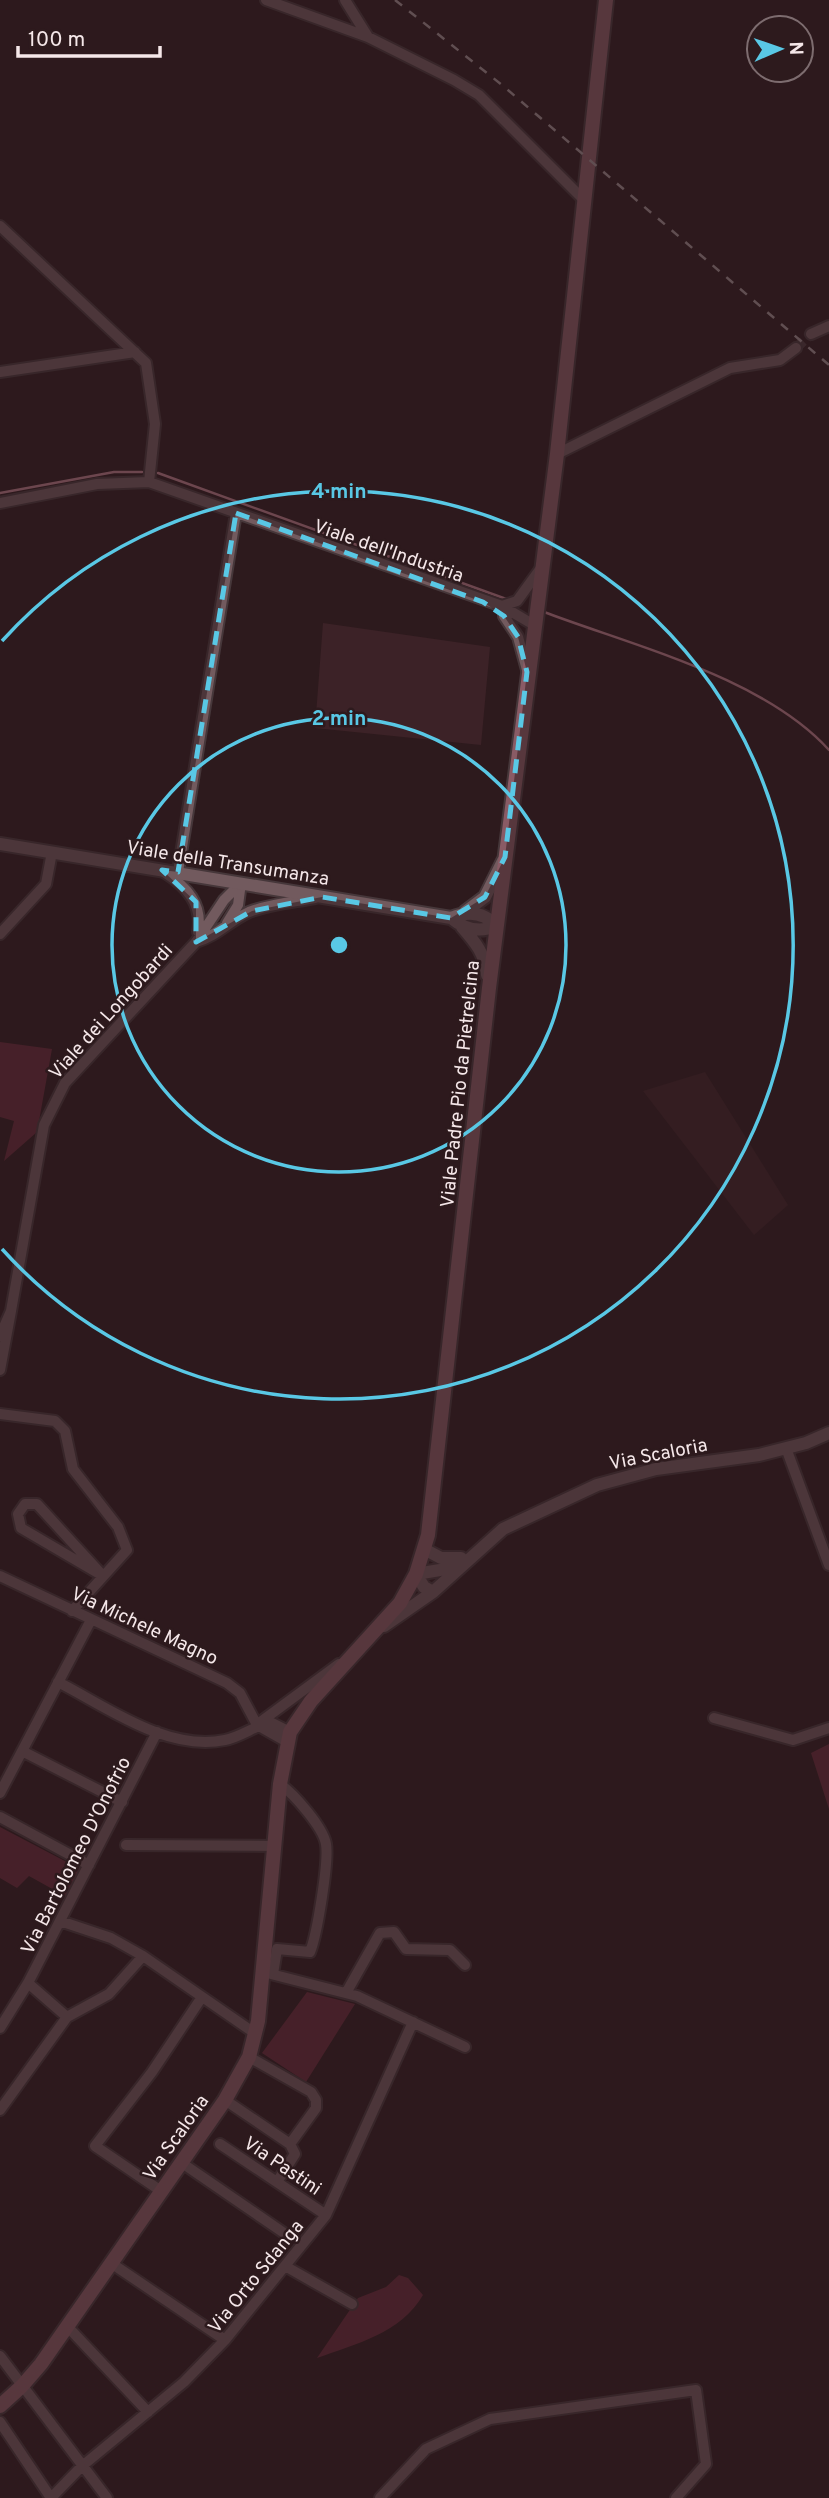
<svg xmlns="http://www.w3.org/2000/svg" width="829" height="2498" viewBox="0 0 829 2498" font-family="Overpass,sans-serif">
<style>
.built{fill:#3c2227}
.green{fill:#652938}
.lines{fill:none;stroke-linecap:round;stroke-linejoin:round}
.stream{stroke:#b97c89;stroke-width:2.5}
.minor-tunnel{stroke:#4b393c;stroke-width:10;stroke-dasharray:10 5;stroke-linecap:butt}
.minor-casing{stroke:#46373a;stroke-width:14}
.tertiary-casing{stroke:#46373a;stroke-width:16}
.secondary-casing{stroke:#46373a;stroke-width:18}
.minor{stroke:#725a5e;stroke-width:10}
.tertiary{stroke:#725a5e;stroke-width:12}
.secondary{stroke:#895b65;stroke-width:14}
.rail{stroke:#9e8e91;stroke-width:2.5;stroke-dasharray:9 9;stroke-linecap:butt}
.marked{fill:none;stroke:#59c8e5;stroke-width:5;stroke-dasharray:14 9;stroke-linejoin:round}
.ring{fill:none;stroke:#59c8e5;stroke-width:3.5}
.labels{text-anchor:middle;stroke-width:5;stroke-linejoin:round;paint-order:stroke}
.street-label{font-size:19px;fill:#f5e7e9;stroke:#2d1a1d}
.centre{fill:#59c8e5;stroke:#2d1a1d;stroke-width:3.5}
.ring-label{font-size:21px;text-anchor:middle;font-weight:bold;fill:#59c8e5;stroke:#2d1a1d;stroke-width:5;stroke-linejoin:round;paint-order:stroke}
</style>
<rect width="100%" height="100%" fill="#2d1a1d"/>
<!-- built -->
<path class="built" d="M323 623 490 647 481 745 315 728Z
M705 1072 788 1205 754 1235 643 1091Z"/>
<!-- green -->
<path class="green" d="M0 1042 52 1049 37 1132 4 1161 14 1121 0 1117Z
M829 1744V1809L811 1753Z
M0 1827 80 1869 65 1896 29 1876 17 1888 0 1878Z
M307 1992 355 2004 306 2082 262 2053Z
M399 2275 408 2278 423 2295C401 2333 356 2344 317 2358L358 2298 386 2287Z"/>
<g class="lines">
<!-- stream -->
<path class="stream" d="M158 473 509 600
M0 493 114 472H142
M544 612C634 646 764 678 829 750"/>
<!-- minor-tunnel -->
<path class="minor-tunnel" d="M796 348 811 334"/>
<defs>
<path id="minor" d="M266 0 368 37 454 80 479 95 583 199
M345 0 368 37
M0 226 146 363 155 424 149 482
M811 334 829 326
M0 372 135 352
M557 454 730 368 780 360 796 348
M0 503 97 484 149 482 502 606 534 625
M502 606 517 601 541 568
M504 616 518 637 527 670
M164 872C187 887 203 904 198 932
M178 872 236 513
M227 923 238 905 241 883
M0 934 46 884 52 852
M196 942C217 936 229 921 249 912 269 904 294 902 315 898
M11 1311 44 1125 65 1083 196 942 224 900 241 883
M0 1336 11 1311 0 1370
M0 1414 55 1421 65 1431 73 1469 118 1527 127 1550 72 1611
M786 1448 829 1565
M25 1504H37L103 1576 21 1528 18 1514Z
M0 1576 227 1683 240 1693 257 1725
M58 1682C107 1707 167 1752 225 1740 240 1737 255 1726 270 1722L290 1732
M714 1718 793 1740 829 1728
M259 1723 339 1664
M257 1725 287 1742
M22 1751 122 1802
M0 1793 91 1620
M0 1817 89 1865
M126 1845 275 1846
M60 1921 111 1938 143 1956 256 2034
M267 1973 357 1996 465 2047
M273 1974 277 1949 310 1952C317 1935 329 1862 326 1844 323 1827 294 1794 280 1784
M28 1983 67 2017
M346 1993 380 1933 394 1932 406 1949 450 1950 465 1965
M0 2028 28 1983 157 1732
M249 2057 311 2092 316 2100V2108L290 2144 295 2154 277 2182
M225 2100 290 2144
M0 2110 67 2017 109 1994 143 1956
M220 2144 326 2215
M182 2163 284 2233
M161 2191 95 2146 152 2072 202 1997
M111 2263 225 2340
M285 2266 352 2304
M67 2326 148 2412
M0 2356 107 2498
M0 2422 51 2498 81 2467 184 2382 225 2340 326 2215 413 2022
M380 2498 426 2449 490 2419 696 2390 706 2464 676 2498"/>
<path id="tertiary" d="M0 844 451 918C468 911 484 912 496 926 479 933 464 929 451 918
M465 912 485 897 503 861
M462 927C476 943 485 954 487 975
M424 1549 441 1558H461
M433 1592 424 1587 416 1574 440 1570 462 1561
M384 1626 433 1592 503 1529 597 1485 656 1469 759 1455 806 1443 829 1433"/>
<path id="secondary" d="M0 2406 22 2386 41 2364 225 2100 249 2057 258 2021 280 1784 290 1732 311 1701 400 1603 416 1574 428 1535 489 988 557 454 606 0"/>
</defs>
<!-- minor casing -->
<use href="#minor" class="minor-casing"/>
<!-- tertiary casing -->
<use href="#tertiary" class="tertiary-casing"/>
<!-- secondary casing -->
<use href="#secondary" class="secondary-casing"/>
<!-- minor -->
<use href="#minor" class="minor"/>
<!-- tertiary -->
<use href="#tertiary" class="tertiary"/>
<!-- secondary -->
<use href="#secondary" class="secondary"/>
<!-- rail -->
<path class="rail" d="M395 0 502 85 829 365"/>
</g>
<!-- marked area -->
<path d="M0 0H829V2498H0ZM236 513 483 602 504 616 518 637 527 672 505 857 485 897 451 918 322 897 252 911 196 942V902L162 870 178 872Z" fill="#2d1a1d" fill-opacity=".55" fill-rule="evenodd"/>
<path class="marked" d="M236 513 483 602 504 616 518 637 527 672 505 857 485 897 451 918 322 897 252 911 196 942V902L162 870 178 872Z"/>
<!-- distance rings -->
<g class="ring">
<circle cx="339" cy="945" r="227"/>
<path d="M2 641A454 454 0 1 1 2 1249"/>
</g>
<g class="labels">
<!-- street labels -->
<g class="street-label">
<text transform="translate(389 550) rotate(19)" y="7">Viale dell'Industria</text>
<text transform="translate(228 862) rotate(9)" y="7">Viale della Transumanza</text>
<text transform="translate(110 1011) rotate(-48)" y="7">Viale dei Longobardi</text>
<text transform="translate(459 1084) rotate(-84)" y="7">Viale Padre Pio da Pietrelcina</text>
<text transform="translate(658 1453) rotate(-11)" y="7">Via Scaloria</text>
<text transform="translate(145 1625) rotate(25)" y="7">Via Michele Magno</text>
<text transform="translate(75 1855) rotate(-63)" y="7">Via Bartolomeo D'Onofrio</text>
<text transform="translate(175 2137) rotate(-55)" y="7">Via Scaloria</text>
<text transform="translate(283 2165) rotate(34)" y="7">Via Pastini</text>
<text transform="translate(255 2276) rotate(-51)" y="7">Via Orto Sdanga</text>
</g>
</g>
<circle cx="339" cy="945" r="10" class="centre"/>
<g class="ring-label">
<text x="339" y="498">4 min</text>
<text x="339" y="725">2 min</text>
</g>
<!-- north arrow -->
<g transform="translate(780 49) rotate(88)"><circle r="33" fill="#2d1a1d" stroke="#7d6c6f" stroke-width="2"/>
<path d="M0-5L12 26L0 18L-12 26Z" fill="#59c8e5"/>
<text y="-10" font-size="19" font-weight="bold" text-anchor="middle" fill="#f5e7e9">N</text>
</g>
<!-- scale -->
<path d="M18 46v10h142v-10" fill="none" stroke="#f5e7e9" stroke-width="3.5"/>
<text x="28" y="46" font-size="21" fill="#f5e7e9" stroke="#2d1a1d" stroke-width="5" paint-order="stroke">100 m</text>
</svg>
